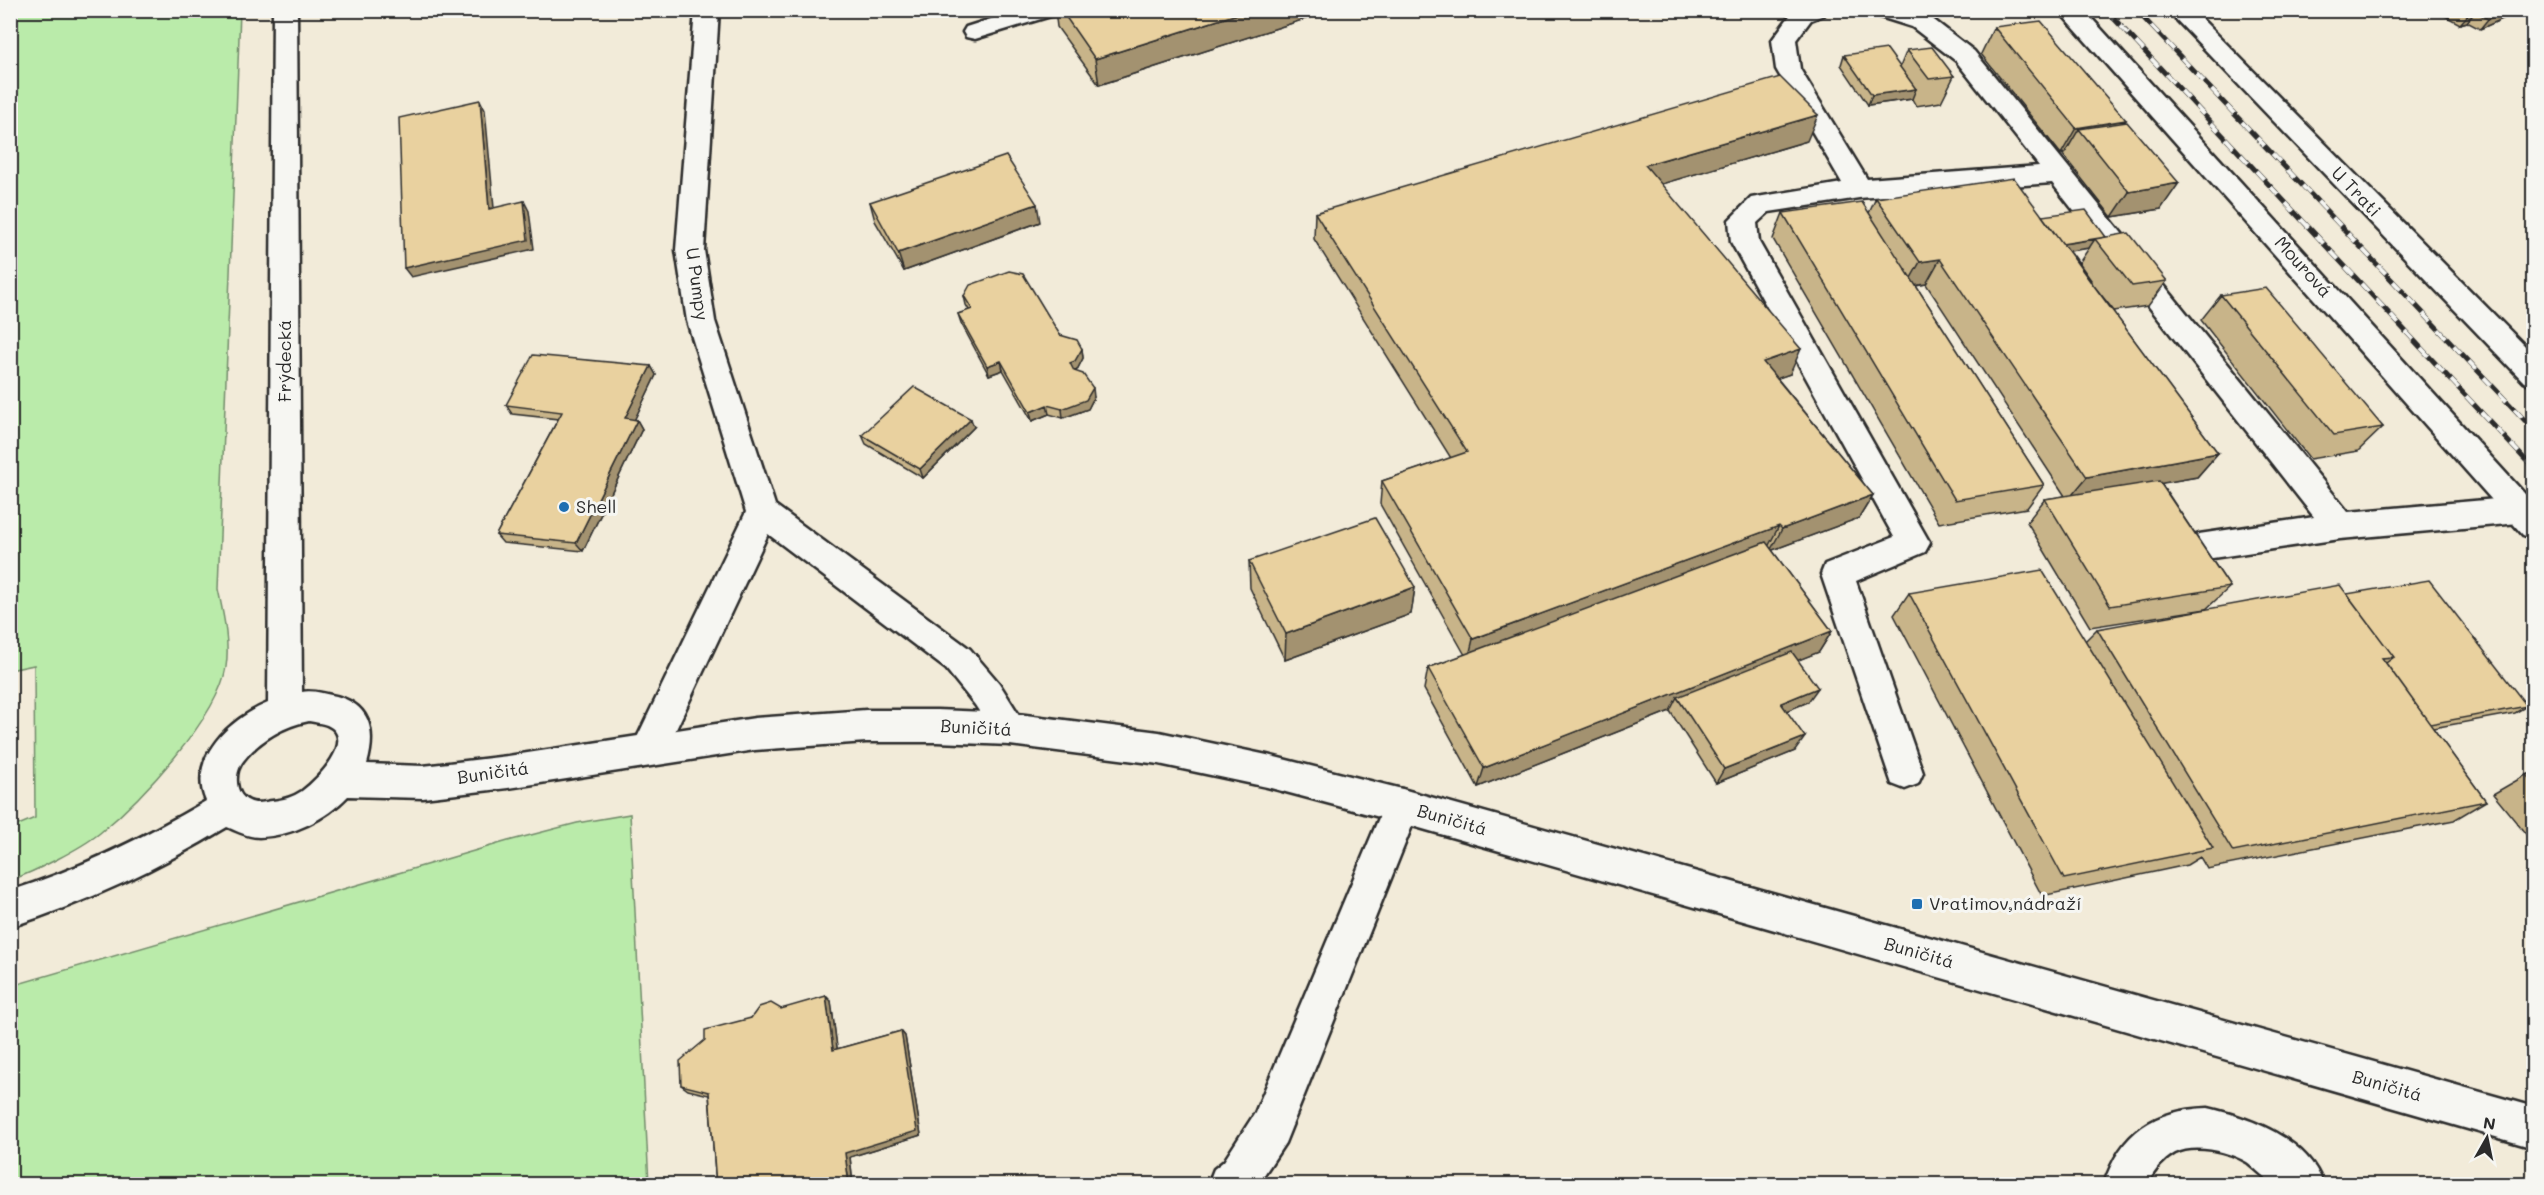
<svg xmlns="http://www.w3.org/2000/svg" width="2544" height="1195" viewBox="0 0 2544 1195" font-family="Mali,sans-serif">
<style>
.green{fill:#baebaa;stroke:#728b6a;stroke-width:1.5}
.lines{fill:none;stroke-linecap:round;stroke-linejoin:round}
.service-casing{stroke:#2b2b2b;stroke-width:5}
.minor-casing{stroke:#2b2b2b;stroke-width:5}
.secondary-casing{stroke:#2b2b2b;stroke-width:5}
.service{fill:#f6f6f2;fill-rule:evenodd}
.minor{fill:#f6f6f2;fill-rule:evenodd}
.secondary{fill:#f6f6f2;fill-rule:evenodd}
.rail-casing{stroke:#2b2b2b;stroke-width:5}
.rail{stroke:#f6f6f2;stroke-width:4;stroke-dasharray:11;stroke-linecap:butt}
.wall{fill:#c8b489;stroke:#2b2b2b;stroke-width:1.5;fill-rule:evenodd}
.shaded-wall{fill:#a3926f;stroke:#2b2b2b;stroke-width:1.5}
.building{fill:#e9d19f;stroke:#2b2b2b;stroke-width:1.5}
.poi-dot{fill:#1f6fb2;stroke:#f6f6f2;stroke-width:2}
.labels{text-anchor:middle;stroke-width:6;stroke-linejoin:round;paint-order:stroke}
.street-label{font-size:18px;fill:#2b2b2b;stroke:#f6f6f2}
.poi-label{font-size:18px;fill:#2b2b2b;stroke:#f6f6f2;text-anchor:start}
</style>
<rect width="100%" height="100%" fill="#f2ebd9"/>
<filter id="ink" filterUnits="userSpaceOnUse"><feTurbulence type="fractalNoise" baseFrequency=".0167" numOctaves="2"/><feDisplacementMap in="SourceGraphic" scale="12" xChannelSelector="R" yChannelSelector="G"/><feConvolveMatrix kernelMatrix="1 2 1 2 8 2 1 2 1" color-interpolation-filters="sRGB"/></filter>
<g filter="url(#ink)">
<!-- green -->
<path class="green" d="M10 11H240L218 589C223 613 230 642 226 667 218 718 140 800 100 833 80 849 34 872 11 880V828L35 818 34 665 10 670Z
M630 814 649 1184H11V986L508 841 577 823Z"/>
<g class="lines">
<defs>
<path id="service" d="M1019 10H1058L1054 15 975 39 966 37 963 32 966 27Z
M1794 10H1828L1824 15 1811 20 1796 40 1800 69 1867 179 2039 166 1956 61 1912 27 1874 15 1870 10H1909L1930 17 1974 51 2348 512 2519 497 2530 501 2534 507 2530 519 2519 523 2340 539 2199 560 2188 556 2183 547 2188 538 2199 534 2314 517 2052 183 1859 198 1769 212 1757 223 1759 242 1930 543 1925 552 1856 581 1923 773 1918 784 1905 789 1892 784 1821 574 1825 564 1894 537 1731 242 1729 220 1751 198 1842 183 1776 69 1772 40Z
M1402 789 1415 794 1420 806 1285 1143 1258 1184H1208L1214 1169 1224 1161 1255 1113 1389 794Z
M2208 1108C2251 1118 2308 1139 2323 1184 2308 1184 2290 1188 2276 1184 2269 1183 2254 1167 2247 1162 2228 1151 2195 1143 2175 1153 2162 1160 2153 1173 2147 1184H2104C2121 1132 2154 1110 2208 1108Z"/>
<path id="minor" d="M695 10H719L704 250 715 321 775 505 970 649 999 683 1028 729 1022 740 1010 745 998 740 975 705 946 669 768 534 662 759 650 764 638 759 632 748 746 512 687 321 676 250Z
M2058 10H2084L2534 504V539L2523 535Z
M2167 10H2193L2534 355V385L2524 382Z"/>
<path id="secondary" d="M273 10H297L302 692C312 690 321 693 331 695 369 702 377 729 367 764L423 766 508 756 755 718 866 710H937L1010 713 1159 732 1267 755 1402 789 2534 1107V1148L1402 823 1267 787 1159 764 1010 745 937 742H866L755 750 508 788 423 798 348 796C326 819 293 836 259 837 248 837 237 831 227 827 158 869 87 902 10 927V891C80 869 143 838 206 801 187 758 231 718 268 703ZM309 721C314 722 322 723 327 725 358 739 317 780 302 791 293 797 283 800 272 801 264 802 256 805 249 801 234 794 234 773 243 761 259 740 284 726 309 721Z"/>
</defs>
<!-- service casing -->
<use href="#service" class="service-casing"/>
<!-- minor casing -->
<use href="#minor" class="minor-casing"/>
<!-- secondary casing -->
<use href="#secondary" class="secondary-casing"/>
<!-- service -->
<use href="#service" class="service"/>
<!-- minor -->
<use href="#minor" class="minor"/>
<!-- secondary -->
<use href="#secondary" class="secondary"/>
<defs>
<path id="rail" d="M2106 10 2534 469
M2136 10 2534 430"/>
</defs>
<!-- rail casing -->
<use href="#rail" class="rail-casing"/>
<!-- rail -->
<use href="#rail" class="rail"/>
</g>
<!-- wall -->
<path class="wall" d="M1055 10H1333L1099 85 1057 27Z
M2449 10H2512L2507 17 2480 29 2467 22 2460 24 2445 16Z
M1994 27 2124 122 2161 209 2112 217 2063 155 2065 153 2061 154 1981 54Z
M1907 50 1954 76 1941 102 1916 106 1912 99 1868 105 1841 65 1844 55 1900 67Z
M1807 141 1661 184 1790 374 1777 378 1873 495 1859 518 1772 550 1832 631 1819 652 1798 660 1808 702 1786 711 1795 751 1716 783 1670 711 1478 787 1424 689 1428 668 1465 655 1380 504 1382 481 1451 458 1314 239 1315 213Z
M1876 198 2042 216 2106 237 2167 281 2148 306 2114 311 2091 282 2218 453 2197 477 2161 483 2230 587 2206 609 2090 627 2027 522 2045 499 2065 496 1926 284 1916 286 2044 485 2027 508 1939 523 1773 239 1783 213H1869ZM2089 248 2079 263 2068 251Z
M870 202 1040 222 904 271 875 221Z
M2221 295 2383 427 2358 451 2310 459 2201 320Z
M964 296 1060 335 1082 349 1083 358 1077 370 1075 371 1094 397 1088 409 1063 418 1049 414 1032 421 1003 370 989 375 961 323 958 314 969 310 966 305Z
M651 366 656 375 634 420H637L642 429 583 551 503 543 496 535 558 419 512 414 506 405Z
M974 427 923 478 866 444 862 435Z
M1249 561 1415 587 1411 614 1285 660 1250 588Z
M1909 593 2085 641 2097 629 2347 594 2527 706 2515 713 2433 728 2486 801 2454 820 2207 869 2200 857 2187 865 2042 896 1894 615Z
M2534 773V844L2493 794 2526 775Z
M831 1001 837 1049 901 1031 905 1036 921 1135 850 1157 853 1185H716L709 1095 688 1090 681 1085 751 1018 781 1009Z"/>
<!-- shaded-wall -->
<path class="shaded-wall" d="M969 10H982L970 14Z
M1250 10H1333L1099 85 1095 59Z
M2508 10H2512L2507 17 2480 29 2488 19Z
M2475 12 2467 22 2460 24 2468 15Z
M1916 89 1912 99 1868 105 1872 95Z
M480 100 485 110 495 219 489 209Z
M1818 115 1807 141 1638 191 1645 165Z
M2126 120 2109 146 2079 129 2065 153 2061 154 2076 128Z
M2179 183 2161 209 2112 217 2129 192Z
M524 201 529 211 534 249 411 277 404 268Z
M1037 204 1040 222 904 271 898 253Z
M2095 239 2089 248 2037 256 2043 247Z
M1940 259 1926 284 1906 287 1920 262Z
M1082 349 1083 358 1077 370 1071 372 1070 363Z
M1801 349 1790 374 1753 387 1763 362Z
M1001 361 1003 370 989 375 987 366Z
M651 366 656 375 631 427 625 418Z
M1093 388 1094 397 1088 409 1063 418 1062 409Z
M1047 405 1049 414 1032 421 1030 412Z
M971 419 974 427 923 478 920 469Z
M637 420 642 429 583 551 576 543Z
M2218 453 2197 477 2068 500 2087 477Z
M1873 495 1859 518 1770 551 1782 529Z
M1779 526 1767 549 1468 660 1473 639Z
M1415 587 1411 614 1285 660 1286 634Z
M1832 631 1819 652 1683 706 1677 697 1670 711 1478 787 1484 768Z
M1818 688 1808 702 1771 717 1781 703Z
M1805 737 1795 751 1716 783 1724 769Z
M826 996 831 1001 838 1055 833 1050Z
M901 1031 905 1036 921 1135 850 1157 853 1185H849L845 1153Z"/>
<!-- building -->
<path class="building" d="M1061 10H1250L1095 59Z
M2461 10H2508L2488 19 2475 12 2468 15Z
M2041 21 2126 120 2076 128 1994 27Z
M1932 47 1954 76 1929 79 1907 50Z
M1887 49 1916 89 1872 95 1844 55Z
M1780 77 1818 115 1645 165 1801 349 1763 362 1873 495 1782 529 1779 526 1473 639 1382 481 1467 452 1315 213Z
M480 100 489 209 524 201 528 240 404 268 399 118Z
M2127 122 2179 183 2129 192 2079 129Z
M1006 156 1037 204 898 253 870 202Z
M2014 178 2218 453 2087 477 1940 259 1920 262 1876 198Z
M1862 202 2044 485 1955 500 1783 213Z
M2086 210 2106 237 2062 244 2042 216Z
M2129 233 2167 281 2132 286 2095 239Z
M2072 256H2074L2091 280 2090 281Z
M1009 271 1023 274 1060 335 1077 340 1082 349 1075 361 1070 363 1074 371 1083 374 1093 388 1086 400 1062 409 1047 405 1030 412 1001 361 987 366 958 314 972 309 964 296 970 285Z
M2266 288 2383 427 2334 435 2221 295Z
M533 355 651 366 625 418 637 420 576 543 496 535 562 412 506 405Z
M914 387 971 419 920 469 862 435Z
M2159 481 2230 587 2110 606 2045 499Z
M1375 518 1415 587 1286 634 1249 561Z
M1766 542 1832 631 1484 768 1428 668Z
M2042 570 2213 848 2064 879 1909 593Z
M2429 580 2527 706 2430 724 2386 663 2394 657 2347 594Z
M2340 585 2394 657 2382 658 2486 801 2233 852 2097 629Z
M1792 652 1818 688 1781 703 1805 737 1724 769 1677 697Z
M2534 773V784L2526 775Z
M826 996 833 1050 901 1031 917 1131 845 1153 849 1185H716L709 1092 681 1085 680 1061 705 1040V1030L751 1018 759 1007 771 1003 781 1009Z"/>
</g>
<!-- markers -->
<g class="poi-dot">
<circle cx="564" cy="507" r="6"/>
<rect x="1911" y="898" width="12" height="12" rx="3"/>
</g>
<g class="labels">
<!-- street labels -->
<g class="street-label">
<text transform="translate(2356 192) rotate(46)" y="6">U Trati</text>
<text transform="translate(2303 267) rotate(48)" y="6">Mourová</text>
<text transform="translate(697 284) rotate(82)" y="6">U Pumpy</text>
<text transform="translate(285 361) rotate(-90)" y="6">Frýdecká</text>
<text transform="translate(976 728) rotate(3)" y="6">Buničitá</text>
<text transform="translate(493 773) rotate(-8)" y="6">Buničitá</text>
<text transform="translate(1452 820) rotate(16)" y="6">Buničitá</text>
<text transform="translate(1919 953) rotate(16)" y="6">Buničitá</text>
<text transform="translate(2387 1086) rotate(16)" y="6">Buničitá</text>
</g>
<!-- poi labels -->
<g class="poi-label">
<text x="576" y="513">Shell</text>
<text x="1929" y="910">Vratimov,nádraží</text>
</g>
</g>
<!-- margin -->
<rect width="2544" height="1195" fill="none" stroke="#f6f6f2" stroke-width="36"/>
<rect x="18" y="18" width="2508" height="1159" fill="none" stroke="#2b2b2b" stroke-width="2" filter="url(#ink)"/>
<!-- north arrow -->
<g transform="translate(2487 1138) rotate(9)" stroke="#f6f6f2" stroke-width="4.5" paint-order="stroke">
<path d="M0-4.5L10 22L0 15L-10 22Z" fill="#2b2b2b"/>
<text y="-9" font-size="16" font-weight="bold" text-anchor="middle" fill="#2b2b2b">N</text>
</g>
</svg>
